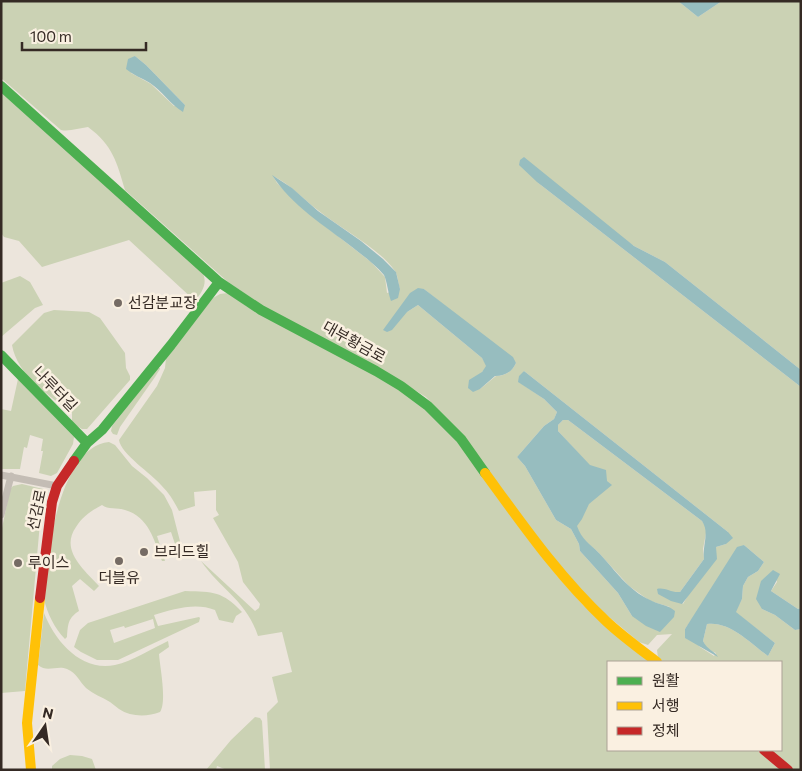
<svg xmlns="http://www.w3.org/2000/svg" width="802" height="771" viewBox="0 0 802 771" font-family="Commissioner,'Noto Sans KR',sans-serif">
<style>
.green{fill:#cbd2b4;fill-rule:evenodd}
.water{fill:#97bdbf}
.lines{fill:none;stroke-linecap:round;stroke-linejoin:round}
.street{stroke:#c4bdb5;stroke-width:7}
.fast{stroke:#4caf50;stroke-width:10}
.slow{stroke:#ffc107;stroke-width:10}
.jam{stroke:#c62828;stroke-width:10}
.poi-dot{fill:#756b64;stroke:#faf0e1;stroke-width:2}
.labels{text-anchor:middle;stroke-width:5;stroke-linejoin:round;paint-order:stroke}
.poi-label{font-size:15px;fill:#352a24;stroke:#faf0e1;text-anchor:start}
.street-label{font-size:15px;fill:#352a24;stroke:#faf0e1}
</style>
<rect width="100%" height="100%" fill="#ece5dc"/>
<!-- green -->
<path class="green" d="M1 1H678L698 17 722 1H801V370L665 262 634 246 537 182 801 387V608L798 609 771 591 777 582 773 571 762 609 775 615 795 630 801 629V770H793L769 750H781V662H663L658 658 657 650 672 634 657 635 648 645 639 642 591 602 535 536 463 435 426 397 402 382 270 311 228 282 125 190C117 163 113 145 88 127 79 128 69 132 61 130L1 78ZM135 56 146 65 185 105 174 106 151 84 131 73ZM273 176C291 185 303 199 319 211 341 229 379 248 395 271 398 275 398 284 400 289L387 293 385 277 371 262 307 212 277 183ZM424 289 516 363C512 372 505 376 496 376L480 389 482 372 487 366 482 358 418 305 407 312ZM524 371 728 532 726 544 716 547 683 604 672 593 680 592 704 559 703 549 707 528 702 521 568 420H563L558 425V431L590 466C589 489 592 507 576 526L582 538 598 552 629 586 650 601 670 607 632 616 618 593 580 551 579 544 571 529 556 520 525 466 517 457 544 426 554 419 557 412 544 399 519 382ZM744 545 764 562 758 571 748 577 743 586 742 599 735 612 775 643 768 656C750 643 730 621 707 624L703 641 707 649 716 653 714 656 700 647 685 629Z
M1 92 202 271C208 283 203 291 195 301L129 240 42 267 19 241 4 237 1 233Z
M20 276 30 282 43 305 35 308 1 337V283Z
M228 293 246 306 395 386 415 400 457 439 557 576 583 605 650 662H608V750H757L780 770H270L267 713 278 702 272 677 292 672 282 632 258 636C246 600 221 590 201 561L255 611 259 608 260 604 243 582 238 562 213 518 219 515 216 510V490L194 492 195 506 179 511C174 501 169 493 161 485 152 474 121 454 119 440L157 386 165 368 166 358 200 313 213 298 220 294Z
M54 310 89 312 100 318 125 353 126 368 130 376V380L87 429H82L72 423V413C50 396 17 375 12 345L44 313Z
M158 368H160V369L155 377 120 427 117 435 113 434 111 431 112 426Z
M18 379 74 437 73 444 57 473 51 476 39 473 43 451H41L43 439 30 435 27 448 24 447 20 469H1V409L11 411Z
M109 442 115 445 132 466 147 478 164 495 172 510 183 553 179 556 171 532 157 536 165 561H162C154 540 149 517 125 510 117 507 108 510 102 505 91 511 83 516 76 527 60 550 83 569 99 586L94 591 80 579 72 586 79 611C68 618 68 624 67 637L65 639C55 629 47 613 44 599 43 590 46 580 46 572 50 536 64 446 109 442Z
M22 484 43 489 25 691 1 693V533L10 489 13 486Z
M185 591C214 592 222 591 242 612L236 616 233 623 219 620 215 610C196 602 173 609 154 615L158 626 199 617 200 618 199 622 118 660H97L81 652 74 647 80 630 88 623ZM153 619 155 628 114 643 110 630 124 626 125 628Z
M44 613C55 641 81 672 115 665 133 661 151 649 168 641L169 647 159 654C160 668 167 701 160 712 147 717 131 717 119 709 116 707 113 704 110 702 102 697 93 694 86 688 79 681 77 673 67 669 57 665 47 673 38 665Z
M255 717 260 718 262 721 265 770H227L217 766 216 770H206L231 740Z
M70 755 82 756 92 759 96 770H52V766L60 759Z"/>
<!-- water -->
<path class="water" d="M678 1H722L698 17Z
M135 56 146 65 185 105 183 112C170 104 162 91 150 83 142 78 133 75 126 69L128 59Z
M524 157 634 246 665 262 801 370V387L537 182 519 165 520 160Z
M272 175 292 188 318 211 361 241 383 259 396 272 400 289 398 298 391 301C388 293 387 281 384 275 375 264 363 256 352 247 325 226 291 205 272 175Z
M418 288 424 289 513 357 516 363C512 372 505 376 495 376L480 389 473 392 468 388 469 380 482 372 486 366 482 358 418 305 407 312 392 330 387 332 383 330 410 293Z
M524 371 728 532 733 538 726 544 716 547 717 559 682 604 671 601 658 594 657 589C665 587 671 593 680 592L704 559C702 545 710 533 702 521L568 420H563L558 425V431L590 465 606 470 607 481 612 485 589 504 582 519 577 526C582 540 589 543 599 553 615 570 628 590 650 600 658 605 667 604 675 611L674 617 660 632 646 626 632 616 618 593 580 551 579 544 571 529 556 520 525 466 517 457 544 426 554 419 557 412 544 399 518 382 519 376Z
M744 545 764 562 758 571 748 577 743 586 742 599 736 612 775 643 768 656C750 643 730 621 707 624L703 641C708 651 714 650 718 657L685 638V629L737 547Z
M773 570 780 574 771 591 798 609 801 608V629L795 630 775 615 762 609 756 599 761 581Z"/>
<g class="lines">
<!-- street -->
<path class="street" d="M1 475 57 486
M1 515 11 476"/>
<!-- fast -->
<path class="fast" d="M1 86 219 282 261 310 376 371 401 386 428 406 461 439 485 473
M1 355 87 443
M74 461 87 443 102 430 171 345 219 282"/>
<!-- slow -->
<path class="slow" d="M485 473C523 525 559 577 606 621 622 636 640 649 657 662
M31 770 27 723 40 598"/>
<!-- jam -->
<path class="jam" d="M40 598 52 502 57 486 74 461
M764 750 788 770"/>
</g>
<!-- markers -->
<g class="poi-dot">
<circle cx="118" cy="303" r="5"/>
<circle cx="144" cy="552" r="5"/>
<circle cx="119" cy="561" r="5"/>
<circle cx="18" cy="563" r="5"/>
</g>
<g class="labels">
<!-- poi labels -->
<g class="poi-label">
<text x="128" y="308">선감분교장</text>
<text x="154" y="557">브리드힐</text>
<text x="28" y="568">루이스</text>
<text x="119" y="583" text-anchor="middle">더블유</text>
</g>
<!-- street labels -->
<g class="street-label">
<text transform="translate(354 342) rotate(29)" y="5">대부황금로</text>
<text transform="translate(55 389) rotate(46)" y="5">나루터길</text>
<text transform="translate(37 510) rotate(-78)" y="5">선감로</text>
</g>
</g>
<!-- border -->
<rect width="802" height="771" fill="none" stroke="#352a24" stroke-width="5"/>
<!-- legend -->
<rect x="607" y="661" width="175" height="90" fill="#faf0e1" stroke="#aba195"/>
<rect x="617" y="677" width="25" height="8" fill="#4caf50" stroke="#aba195"/>
<text x="652" y="686" font-size="15" fill="#352a24">원활</text>
<rect x="617" y="702" width="25" height="8" fill="#ffc107" stroke="#aba195"/>
<text x="652" y="711" font-size="15" fill="#352a24">서행</text>
<rect x="617" y="727" width="25" height="8" fill="#c62828" stroke="#aba195"/>
<text x="652" y="736" font-size="15" fill="#352a24">정체</text>
<!-- north arrow -->
<g transform="translate(45 726) rotate(13)" stroke="#faf0e1" stroke-width="4" paint-order="stroke">
<path d="M0-4L9 19L0 12L-9 19Z" fill="#352a24"/>
<text y="-8" font-size="14" font-weight="bold" text-anchor="middle" fill="#352a24">N</text>
</g>
<!-- scale -->
<path d="M22 42v8h124v-8" fill="none" stroke="#352a24" stroke-width="2.5"/>
<text x="30" y="42" font-size="15" fill="#352a24" stroke="#faf0e1" stroke-width="4" paint-order="stroke">100 m</text>
</svg>
